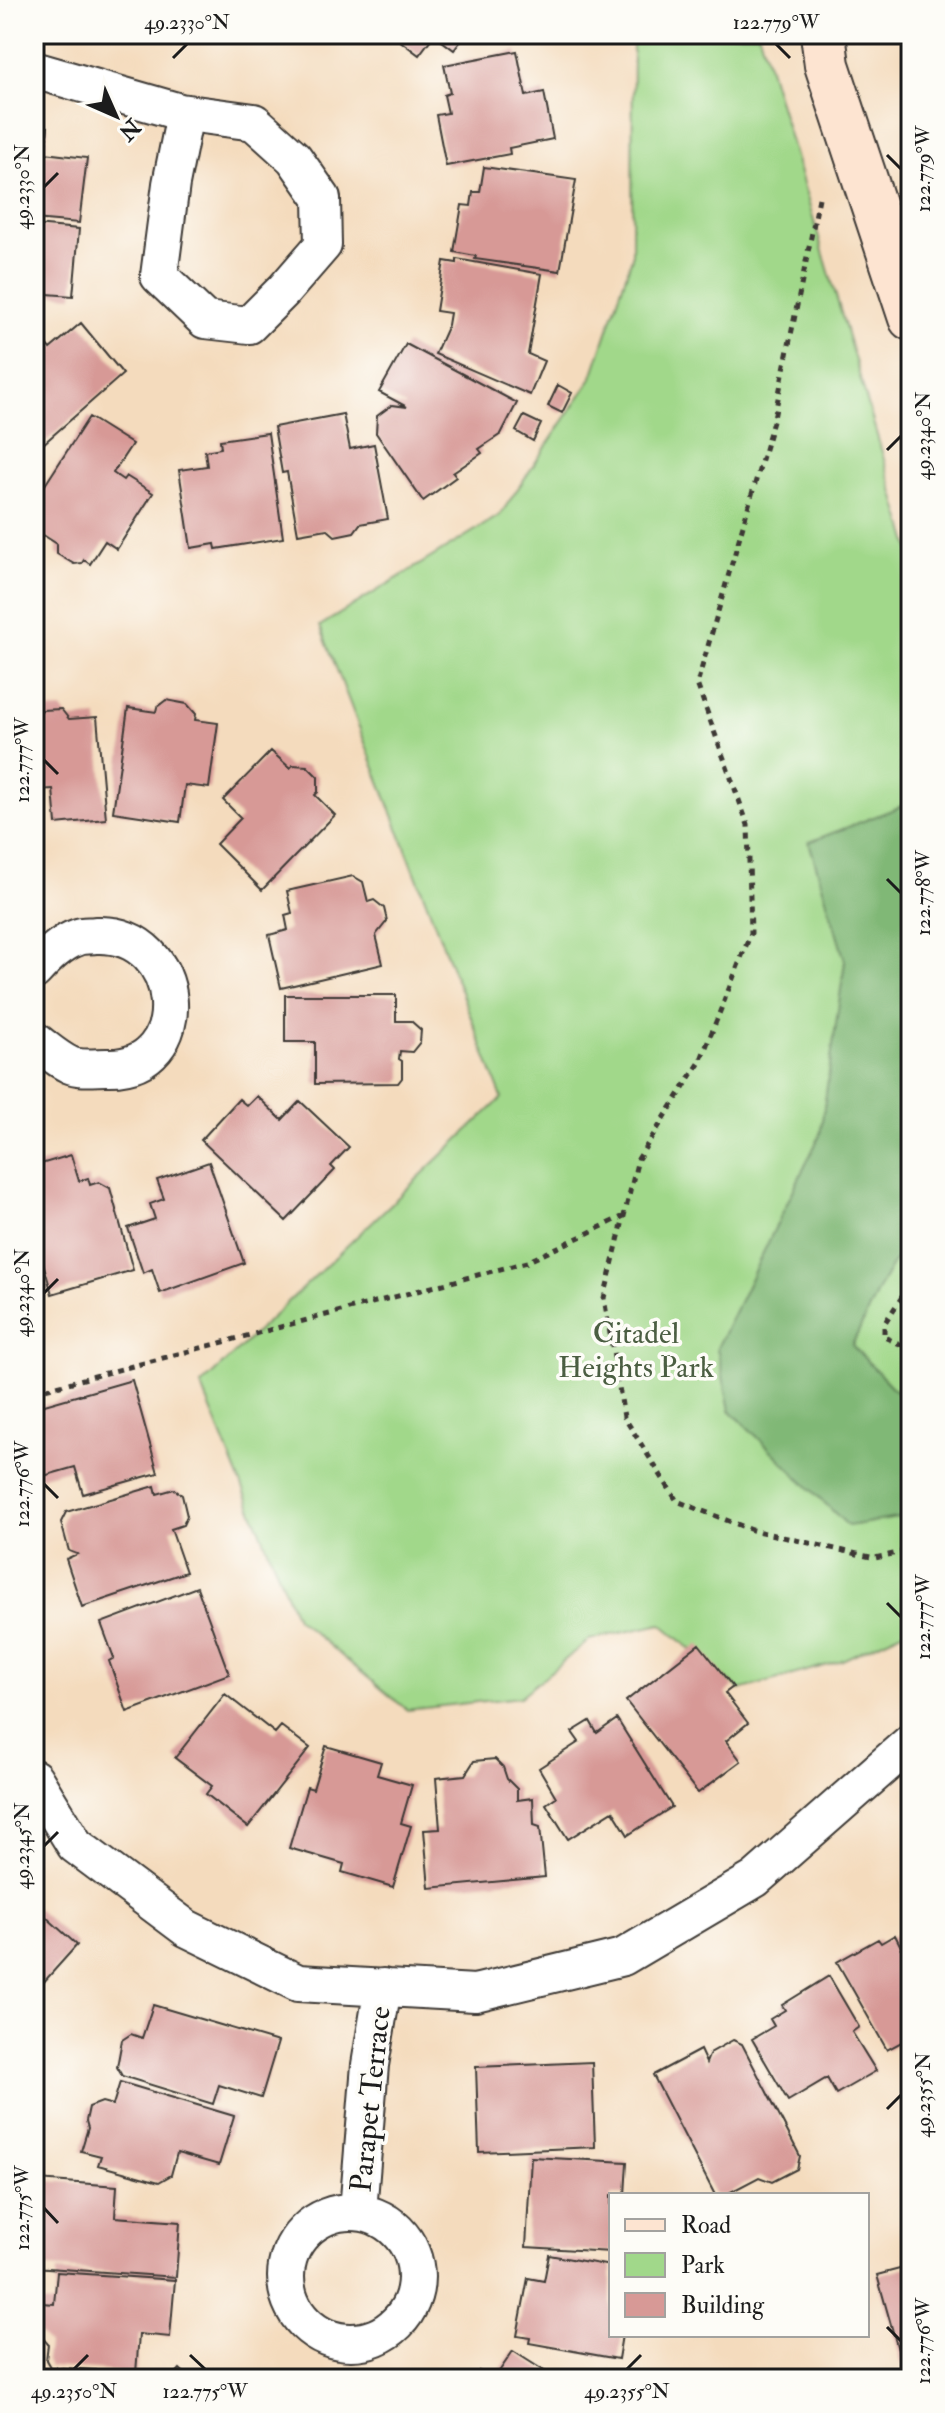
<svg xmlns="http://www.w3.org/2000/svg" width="945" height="2413" viewBox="0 0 945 2413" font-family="'IM FELL Double Pica',serif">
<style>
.green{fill:#a1d88a;stroke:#5e7a53;stroke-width:2}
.forest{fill:#80b876;stroke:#4e6a49;stroke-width:2}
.building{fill:#d79996}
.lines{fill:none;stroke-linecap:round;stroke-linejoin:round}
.street-casing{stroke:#3c3934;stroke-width:40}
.secondary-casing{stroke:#3c3934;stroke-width:48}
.path{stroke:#3c3934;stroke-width:5;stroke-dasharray:6 6;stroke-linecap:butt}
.street{stroke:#fff;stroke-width:36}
.secondary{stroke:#fde4d1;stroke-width:44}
.ticks{fill:none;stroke:#1c1c1c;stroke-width:3}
.labels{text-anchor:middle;stroke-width:7;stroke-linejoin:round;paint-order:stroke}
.park-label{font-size:30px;fill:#4b5e42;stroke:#fdfcf7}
.street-label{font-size:30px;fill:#1c1c1c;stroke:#fdfcf7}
.neatline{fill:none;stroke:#1c1c1c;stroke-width:3}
.ticks-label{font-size:20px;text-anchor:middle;fill:#1c1c1c}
</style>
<rect width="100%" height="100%" fill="#fdfcf7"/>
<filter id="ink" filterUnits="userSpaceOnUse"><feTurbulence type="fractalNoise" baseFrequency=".0125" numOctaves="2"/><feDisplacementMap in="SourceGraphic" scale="16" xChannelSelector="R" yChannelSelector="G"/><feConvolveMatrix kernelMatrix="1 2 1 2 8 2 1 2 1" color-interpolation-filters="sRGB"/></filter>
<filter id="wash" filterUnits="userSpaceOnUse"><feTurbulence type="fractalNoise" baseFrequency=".006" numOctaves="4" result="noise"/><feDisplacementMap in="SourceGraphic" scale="32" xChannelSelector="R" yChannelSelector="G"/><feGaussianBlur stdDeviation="1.8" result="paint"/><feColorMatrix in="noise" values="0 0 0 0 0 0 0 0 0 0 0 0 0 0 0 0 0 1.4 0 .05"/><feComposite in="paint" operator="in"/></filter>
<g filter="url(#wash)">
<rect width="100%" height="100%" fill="#f4dbbd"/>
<!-- green -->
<path class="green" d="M633 34H759L911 551V1628L838 1662 740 1690 661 1624 589 1640 520 1697 407 1710 296 1618 201 1385 502 1098 320 626 500 515 591 380 632 257Z"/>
<!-- forest -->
<path class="forest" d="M907 804 908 903 911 906V1231L880 1286 852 1345 908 1404 911 1403V1516L848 1526 730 1410 717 1348 820 1135 845 961 809 842Z"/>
<g id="blocks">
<!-- building -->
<path class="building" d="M391 34H466L454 50 434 35 419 55Z
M517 51 526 96 544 92 553 139 509 148 510 154 446 166 436 115 448 113 444 95 450 93 444 65Z
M34 126 48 127 45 153 87 158 79 223 34 219Z
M484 167 576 180 560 271 475 259 476 256 454 252 462 205 471 206 473 192H480Z
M34 225 79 229 73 296 34 293Z
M457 259 542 274 528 354 544 361 530 395 435 354 448 325 450 313 436 311 444 261 457 263Z
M81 323 123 374 34 452V328L50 349Z
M406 344 517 403 501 434 479 449 482 453 453 473 456 477 423 501 376 433 377 416 392 405 407 407 379 392Z
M558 385 572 393 562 413 548 406Z
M343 414 350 449 374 444 388 519 360 524 354 532 335 536 327 529 298 534 287 472 282 473 274 427Z
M524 416 541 424 533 441 516 431Z
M89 417 132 444 113 473 123 480 126 476 153 493 117 549 105 541 90 564 84 560 82 563 74 564 57 554V544L34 529V510L38 504 34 502Z
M268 433 283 538 216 549 215 544 191 548 179 470 207 466 205 451 221 448 220 440Z
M166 700 187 704 196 714 195 720 218 723 209 788 185 785 180 822 113 812 128 708 156 712 157 707Z
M61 709 69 719 97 717 106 819 56 824 53 789 34 790V721L42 710Z
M271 751 290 768 293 765 307 766 318 777V792L315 795 335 815 262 890 216 844 241 818 223 800Z
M353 876 363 882 368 902 374 900 384 908 387 921 376 935 383 964 281 988 269 935 288 930 285 915 292 913 287 891Z
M285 995H396V1021H411L421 1030 420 1042 412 1052 400 1051 399 1059 402 1061V1078L398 1083 315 1084V1042H285Z
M257 1096 282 1120 300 1101 349 1147 331 1166 335 1170 286 1221 201 1140 239 1099 247 1106Z
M71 1155 79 1181 88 1178 90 1185 99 1182 110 1188 133 1270 52 1294 38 1245 35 1246 34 1241V1166Z
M209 1162 244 1263 160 1293 152 1269 143 1273 128 1228 155 1219 150 1204 164 1199 157 1180Z
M132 1380 158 1473 83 1494 75 1467 40 1477 34 1454V1408Z
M155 1486 157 1494 174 1489 182 1495 187 1516 183 1525 171 1529 186 1572 82 1607 66 1559 77 1554 69 1551 61 1522 66 1512Z
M197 1587 229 1674 127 1712 109 1661 114 1658 101 1623Z
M699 1644 733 1687 725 1693 748 1723 726 1741 741 1761 698 1793 626 1701Z
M225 1694 275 1733 281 1726 310 1748 248 1827 206 1794 212 1786 175 1758Z
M617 1719 672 1807 628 1835 613 1811 568 1839 546 1804 556 1797 539 1768 579 1742 572 1732 590 1721 597 1733Z
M326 1746 381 1762 377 1775 412 1785 401 1823 411 1826 393 1887 342 1872 344 1864 289 1848 307 1787 313 1789Z
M495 1759 503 1767 507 1779 517 1789V1800L533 1798 534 1825 540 1827 545 1877 429 1888 424 1830 440 1829 436 1778 465 1775 474 1761Z
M34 1906 77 1945 34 1993Z
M895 1935 902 1949 911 1945V2037L887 2050 837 1962 878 1939 881 1943Z
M829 1976 859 2027 852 2032 876 2071 836 2094 827 2078 788 2101 752 2039 774 2026 770 2019 785 2010 782 2005Z
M153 2005 278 2042 261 2098 219 2085 213 2104 122 2076 117 2067 122 2040 131 2034 142 2038Z
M733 2040 742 2044 800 2156 797 2169 772 2182 759 2177 725 2195H715L653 2075 700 2050 706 2063 710 2053Z
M592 2062 595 2147 479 2152 476 2067Z
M120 2082 234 2116 219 2165 177 2153 171 2175 159 2182 98 2165 101 2156 81 2151 88 2128 86 2121 89 2107 102 2102 113 2105Z
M531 2157 627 2162 625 2195H611V2252L526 2247Z
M38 2180 117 2186 115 2217 180 2222 176 2277 34 2267Z
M549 2255 611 2266V2335H622L618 2359 529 2343 530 2338 517 2336 528 2278 544 2281Z
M911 2266V2361L902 2364 877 2275Z
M57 2272 175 2280 170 2337 139 2334 136 2373 50 2367 46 2360 48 2344 34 2328V2311L42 2303 54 2304Z
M513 2351 557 2379H494Z
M180 2369 191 2379H171Z
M479 2371 491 2379H474Z"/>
</g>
</g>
<g filter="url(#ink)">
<use href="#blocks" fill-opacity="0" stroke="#3c3934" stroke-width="2"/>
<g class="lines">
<defs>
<path id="street" d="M34 70 180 112 254 122 294 158 322 198 323 245 284 290 249 325 205 320 159 276 171 184 184 119 180 112
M34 971C46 958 60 943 78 937 83 935 90 936 96 935 186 931 197 1071 106 1067 96 1067 79 1069 70 1065 57 1059 45 1048 34 1040
M34 1778 75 1845 186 1928 298 1983 475 1993 623 1957 755 1879 911 1742
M358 2211 370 2065 383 1987
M286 2277a65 65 0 1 1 130 0a65 65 0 1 1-130 0Z"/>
<path id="secondary" d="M823 34 827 65 911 318"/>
</defs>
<!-- street casing -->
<use href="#street" class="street-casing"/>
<!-- secondary casing -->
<use href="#secondary" class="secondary-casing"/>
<!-- path -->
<path class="path" d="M819 198 774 418 697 684 748 825 751 933 700 1062 638 1159 604 1298 624 1417 677 1501 752 1530 875 1558 911 1550
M911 1289 906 1291 884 1324V1337L900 1344 911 1345
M34 1392 527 1262 624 1216"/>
<!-- street -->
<use href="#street" class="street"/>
<!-- secondary -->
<use href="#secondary" class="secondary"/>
</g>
</g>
<!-- ticks -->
<path class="ticks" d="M776 44 790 58M173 58 187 44M887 155 901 169M44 187 58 173M887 450 901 436M44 760 58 774M887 879 901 893M44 1293 58 1279M44 1484 58 1498M887 1603 901 1617M44 1846 58 1832M887 2109 901 2095M44 2208 58 2223M887 2327 901 2341M190 2355 205 2369M74 2369 88 2355M627 2369 641 2355"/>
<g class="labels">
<!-- park labels -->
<g class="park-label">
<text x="636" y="1343">Citadel<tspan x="636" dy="34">Heights Park</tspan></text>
</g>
<!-- street labels -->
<g class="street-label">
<text transform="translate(370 2099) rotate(-84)" y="10">Parapet Terrace</text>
</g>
</g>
<!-- margin -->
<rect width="945" height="2413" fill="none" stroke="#fdfcf7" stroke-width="88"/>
<!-- legend -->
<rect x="609" y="2193" width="260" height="144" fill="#fdfcf7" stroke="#a3a29f" stroke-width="2"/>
<rect x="625" y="2219" width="40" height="12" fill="#fde4d1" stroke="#a3a29f" stroke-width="2"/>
<text x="681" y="2233" font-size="24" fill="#1c1c1c">Road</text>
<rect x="625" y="2253" width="40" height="24" fill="#a1d88a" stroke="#a3a29f" stroke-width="2"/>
<text x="681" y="2273" font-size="24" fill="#1c1c1c">Park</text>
<rect x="625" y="2293" width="40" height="24" fill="#d79996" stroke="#a3a29f" stroke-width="2"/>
<text x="681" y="2313" font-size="24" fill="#1c1c1c">Building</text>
<!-- north arrow -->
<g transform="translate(116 116) rotate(135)" stroke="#fdfcf7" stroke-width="6" paint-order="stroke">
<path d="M0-6L14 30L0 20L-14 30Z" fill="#1c1c1c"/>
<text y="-12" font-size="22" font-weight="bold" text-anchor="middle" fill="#1c1c1c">N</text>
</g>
<rect x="44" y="44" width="857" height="2325" class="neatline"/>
<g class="ticks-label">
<text x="187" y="29">49.2330°N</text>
<text x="776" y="29">122.779°W</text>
<text transform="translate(923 169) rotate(-90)" y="7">122.779°W</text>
<text transform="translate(22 187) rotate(-90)" y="7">49.2330°N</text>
<text transform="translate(923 436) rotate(-90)" y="7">49.2340°N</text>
<text transform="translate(22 760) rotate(-90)" y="7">122.777°W</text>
<text transform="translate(923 893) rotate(-90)" y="7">122.778°W</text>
<text transform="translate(22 1293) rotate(-90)" y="7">49.2340°N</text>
<text transform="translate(22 1484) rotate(-90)" y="7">122.776°W</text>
<text transform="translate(923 1617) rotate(-90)" y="7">122.777°W</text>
<text transform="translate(22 1846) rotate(-90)" y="7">49.2345°N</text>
<text transform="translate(923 2095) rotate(-90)" y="7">49.2355°N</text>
<text transform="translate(22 2208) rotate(-90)" y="7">122.775°W</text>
<text transform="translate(923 2341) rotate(-90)" y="7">122.776°W</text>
<text x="74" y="2398">49.2350°N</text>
<text x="205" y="2398">122.775°W</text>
<text x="627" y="2398">49.2355°N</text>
</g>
</svg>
